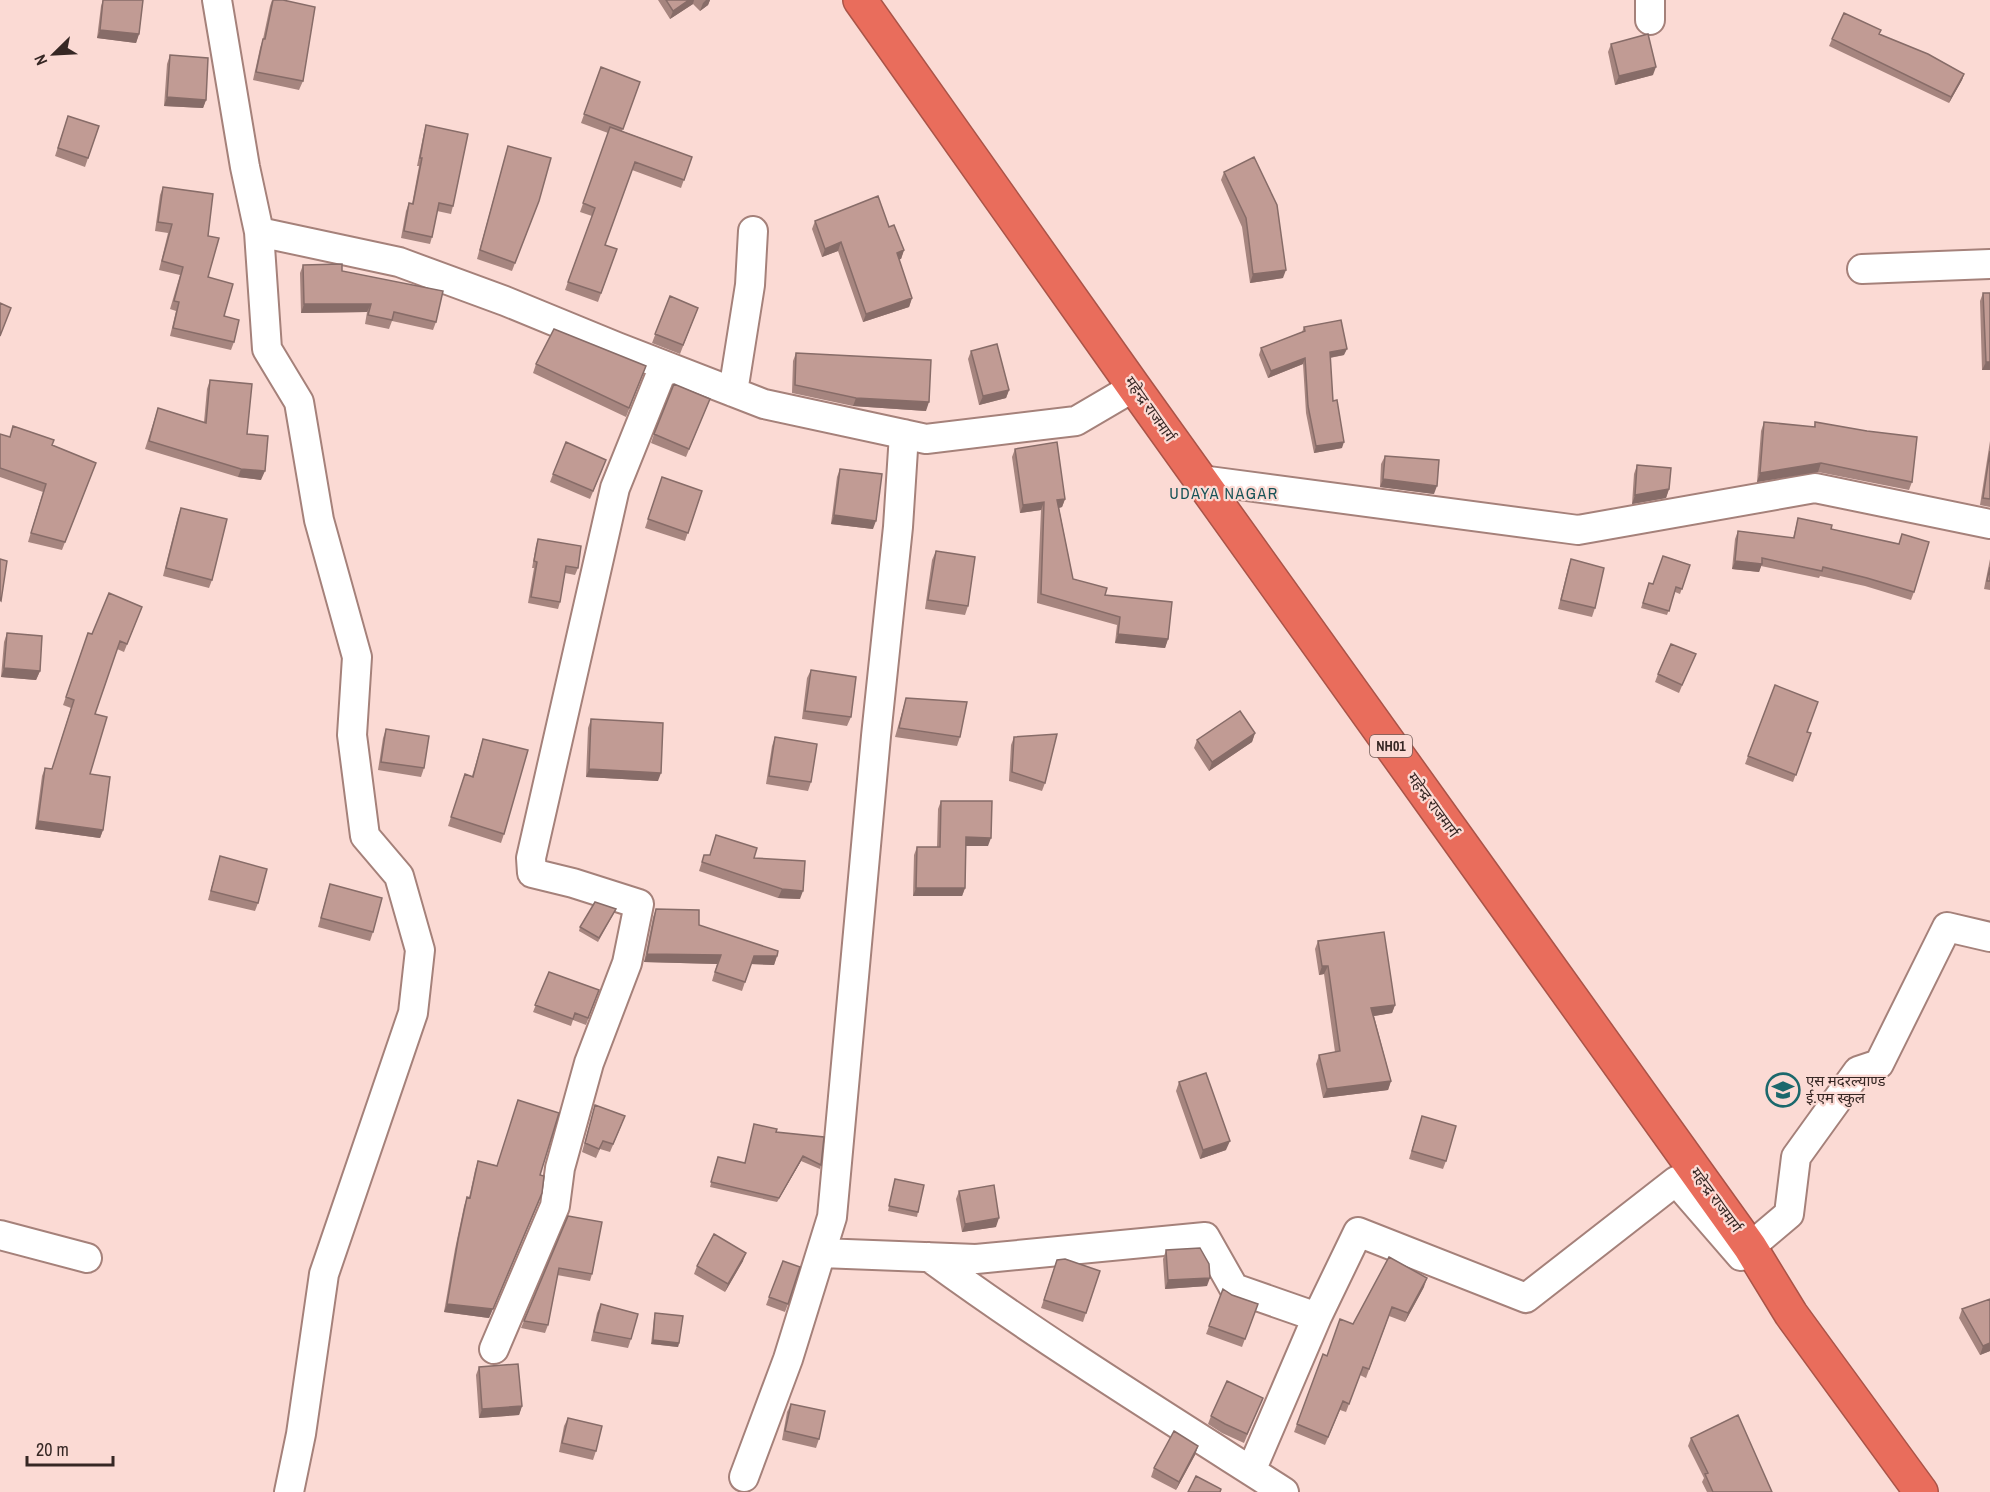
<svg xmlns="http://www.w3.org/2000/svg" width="1990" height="1492" viewBox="0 0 1990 1492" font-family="'Archivo Narrow','Noto Sans Devanagari',sans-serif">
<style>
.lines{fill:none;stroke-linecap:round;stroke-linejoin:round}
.street-casing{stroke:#a5817a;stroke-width:32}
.highway-casing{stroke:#aa5448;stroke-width:36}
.street{stroke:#fff;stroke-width:28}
.highway{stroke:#e96d5c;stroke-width:33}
.wall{fill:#a6857f}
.shaded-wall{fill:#876c68}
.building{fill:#c19b94;stroke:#876c68;stroke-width:1.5}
.labels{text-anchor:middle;stroke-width:4.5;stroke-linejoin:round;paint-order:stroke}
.shield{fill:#fbdad4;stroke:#715d59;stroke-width:1.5}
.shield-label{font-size:14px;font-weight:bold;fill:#362724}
.street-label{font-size:15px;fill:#362724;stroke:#fbdad4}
.poi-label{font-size:15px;fill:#362724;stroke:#fbdad4;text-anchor:start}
.neighbourhood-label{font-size:16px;letter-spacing:1.5px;fill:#175357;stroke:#fbdad4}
</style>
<rect width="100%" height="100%" fill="#fbdad4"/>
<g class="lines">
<defs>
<path id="street" d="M217 0 245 167 259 232 399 262 505 301 617 347 764 404 926 439 1076 421 1134 387
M1650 0V20
M259 232 267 349 299 402 319 520 357 657 352 735 365 836 399 876 420 950 413 1013 324 1274 301 1434 289 1492
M1862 269 1990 264
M733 392 750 285 753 231
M1201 480 1578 530 1815 488 1990 524
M0 1235 87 1258
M1750 1247 1789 1214 1796 1157 1858 1071 1879 1064 1947 927 1990 937
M821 1253 976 1259 1205 1237 1234 1288 1317 1317 1358 1232 1526 1298 1676 1181 1741 1256
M929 1257C1044 1341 1165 1416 1284 1492
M494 1349 555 1206 560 1168 589 1063 627 963 639 904 573 883 532 873 531 858 615 488 664 366
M1251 1471 1317 1317
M744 1477 788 1359 832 1217 876 736 898 527 904 434"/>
<path id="highway" d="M860 0 1134 387 1750 1247 1791 1314 1921 1492"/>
</defs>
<!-- street casing -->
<use href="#street" class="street-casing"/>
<!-- highway casing -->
<use href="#highway" class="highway-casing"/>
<!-- street -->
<use href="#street" class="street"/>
<!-- highway -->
<use href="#highway" class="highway"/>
</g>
<!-- wall -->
<path class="wall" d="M103 0H143L139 34 136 43 97 38 101 6Z
M272 0 303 81 299 90 253 80 260 48 263 39 270 6Z
M658 0H710L708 5 700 11 693 4 670 19Z
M1832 39 1964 74 1962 80 1949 103 1829 46Z
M1611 44 1653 75 1615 85 1608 52Z
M170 55 206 100 203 108 164 106 167 64Z
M601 67 640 82 622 131 692 157 681 188 632 170 605 245 617 249 598 302 565 290 592 216 580 212 608 133 581 123Z
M68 116 99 126 85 167 55 156Z
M426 125 453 206 451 214 437 211 432 237 430 244 401 238 406 211 409 203 412 204 419 166H417L424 132Z
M508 146 539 201 512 271 477 259Z
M1224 172 1283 278 1250 283 1242 227 1221 180Z
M163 187 208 236V277L234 342 231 350 170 336 176 311 170 309 180 275 159 270 168 233 155 231 160 195Z
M815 221 889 227 904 250 901 259H899L912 298 909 307 863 322 838 251 822 257 812 229Z
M303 265 342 271 436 322 433 330 392 321 389 329 365 324 367 312 301 313 300 273Z
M1983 293H1990V370H1982L1980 301Z
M670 296 698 308 680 354 652 343Z
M1304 327 1344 355 1330 358 1333 401 1342 448 1314 453 1306 413 1303 364 1268 378 1259 355 1261 348 1302 332Z
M971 351 1009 390 1006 398 979 405 968 359Z
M796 353 926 411 853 406 792 393 793 361Z
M536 364 646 366 626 417 533 373Z
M210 380 247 434 261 480 238 477 145 449 158 408 204 422 207 389Z
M710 399 686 457 651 443 654 434Z
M1764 422 1814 427 1815 422 1867 431 1912 482 1909 490 1818 472 1757 482 1761 431Z
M0 434 9 437 52 445 96 463 62 550 28 542 43 492 0 477Z
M1990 441V507L1980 505Z
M1015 449 1065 499 1062 507 1059 508 1073 579 1105 595 1168 639 1165 648 1115 643 1117 625 1037 603 1041 510 1020 513 1012 457Z
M1385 456 1434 494 1380 487 1381 464Z
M1637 465 1669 489 1666 498 1632 504 1634 474Z
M603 468 590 499 550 482 553 474Z
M840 469 873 529 831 524 837 477Z
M662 477 702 491 685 541 645 528Z
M181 508 212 580 209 588 163 576 178 516Z
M1798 518 1831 529 1914 592 1911 600 1865 586 1820 576 1819 578 1761 566 1759 572 1732 569 1735 539 1738 531 1793 538Z
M538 539 578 568 575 575 565 573 560 602 558 609 528 603 534 568H532L536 545Z
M936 551 968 606 965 615 925 609 932 560Z
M1571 559 1595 608 1592 617 1558 609 1568 568Z
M1990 559V590L1984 589Z
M1690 565 1680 594 1675 592 1667 615 1641 608 1649 583 1653 584Z
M142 607 124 652 117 649 95 714 90 774 103 830 100 838 35 829 42 776 45 768 52 769 71 708 63 705 88 633 92 634Z
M7 633 40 671 36 680 1 677 4 642Z
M1692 662 1679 693 1655 682 1658 674Z
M811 670 851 717 847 726 802 719 807 678Z
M1775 685 1807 732 1811 733 1793 782 1745 764Z
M906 698 960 737 957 746 895 737Z
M591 719 658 781 586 777 588 728Z
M386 729 424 768 421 777 378 770 383 738Z
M1255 733 1252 742 1209 771 1194 748 1197 740Z
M775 737 811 782 808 791 766 784 772 746Z
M1014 737 1045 783 1042 791 1009 781 1011 745Z
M483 739 504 834 501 843 448 826 465 774 472 776Z
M941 801 988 846H966L965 888 962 896H913L914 855 917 847H937L938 809Z
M704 855 754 858 800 899 778 898 699 871Z
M220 856 258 903 255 911 208 900Z
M330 884 373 932 370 941 318 927Z
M656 909 699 925 777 956 774 965 751 964 742 991 712 981 717 964 644 962 653 917Z
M614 913 598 942 579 931 580 927Z
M1318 941 1395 1005 1392 1013 1374 1016 1391 1081 1388 1090 1323 1098 1316 1064 1319 1055 1335 1052 1324 974 1319 975 1315 949Z
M549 972 599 990 586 1025 573 1020 571 1026 533 1012Z
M1179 1082 1226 1150 1200 1159 1176 1091Z
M595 1105 622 1124 610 1152 600 1149 596 1158 582 1152Z
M1422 1116 1446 1161 1443 1169 1409 1159Z
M754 1124 776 1132 821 1165 820 1169 801 1161 777 1202 710 1187 718 1157 745 1163Z
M478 1161 540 1175 539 1202 489 1318 444 1312 455 1249 464 1206 467 1197 469 1198 475 1170Z
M895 1179 918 1212 917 1217 888 1211Z
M959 1191 996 1227 962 1232 956 1199Z
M568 1216 592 1274 590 1281 557 1275 548 1325 545 1333 521 1328Z
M1166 1250 1207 1286 1165 1289 1163 1259Z
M1057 1260 1100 1271 1083 1322 1041 1308Z
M743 1261 725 1292 694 1274 697 1266Z
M1424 1287 1405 1322 1389 1316 1366 1378 1360 1375 1346 1412 1340 1410 1325 1445 1294 1432 1323 1354 1327 1356 1353 1324Z
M1223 1289 1232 1295 1258 1304 1242 1347 1206 1334Z
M769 1297 788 1304 785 1312 766 1305Z
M1990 1299V1351L1980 1355 1959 1318 1962 1309Z
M601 1304 631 1339 628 1348 591 1341 597 1313Z
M655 1313 679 1343 678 1347 651 1344 654 1318Z
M479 1367 522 1406 519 1415 479 1418 476 1375Z
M1263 1398 1244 1443 1222 1433 1208 1424 1211 1416Z
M791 1404 819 1439 816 1448 782 1440 787 1412Z
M568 1418 596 1451 593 1460 559 1452 564 1426Z
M1691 1438 1772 1492H1707L1702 1482 1704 1478 1688 1446Z
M1198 1446 1195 1455 1176 1490 1151 1477 1154 1468Z"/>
<!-- shaded-wall -->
<path class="shaded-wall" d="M689 0H694L693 4 670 19 673 11Z
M706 0H710L708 5 700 11 703 3Z
M100 30 139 34 136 43 97 38Z
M1656 67 1653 75 1615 85 1619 76Z
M1964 74 1962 80 1949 103 1951 97Z
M167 97 206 100 203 108 164 106Z
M841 242 838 251 822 257 825 249Z
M904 250 901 259 894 261 897 253Z
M1286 270 1283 278 1250 283 1253 274Z
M912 298 909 307 863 322 866 314Z
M304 304H371L367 312 301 313Z
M1347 349 1344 355 1328 358 1330 352Z
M1305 358 1303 364 1268 378 1271 371Z
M1986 362H1990V370H1982Z
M1009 390 1006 398 979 405 983 396Z
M856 398 929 402 926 411 853 406Z
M1344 442 1342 448 1314 453 1316 446Z
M1821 463 1818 472 1757 482 1760 473Z
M241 469 265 471 261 480 238 477Z
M1383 479 1437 486 1434 494 1380 487Z
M1669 489 1666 498 1632 504 1635 495Z
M1065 499 1062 507 1054 509 1057 500Z
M1044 502 1041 510 1020 513 1023 505Z
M834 515 876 521 873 529 831 524Z
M1735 561 1762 564 1759 572 1732 569Z
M1118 634 1168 639 1165 648 1115 643Z
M4 668 40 671 36 680 1 677Z
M1255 733 1252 742 1209 771 1212 762Z
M589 769 661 773 658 781 586 777Z
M38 821 103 830 100 838 35 829Z
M966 837 991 838 988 846H962Z
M916 888H965L962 896H913Z
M782 889 803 891 800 899 778 898Z
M647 954 721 955 717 964 644 962Z
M754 956H777L774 965 751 964Z
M1322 966H1328L1324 974 1319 975Z
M1395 1005 1392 1013 1368 1017 1371 1008Z
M1391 1081 1388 1090 1323 1098 1327 1089Z
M1230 1141 1226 1150 1200 1159 1203 1150Z
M803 1156 801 1161 777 1202 779 1198Z
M542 1193 489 1318 444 1312 447 1304Z
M999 1218 996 1227 962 1232 965 1224Z
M746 1253 743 1261 725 1292 728 1284Z
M1210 1278 1207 1286 1165 1289 1168 1280Z
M1427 1278 1424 1287 1405 1322 1408 1313Z
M653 1340 679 1343 678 1347 651 1344Z
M1990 1343V1351L1980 1355 1983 1346Z
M522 1406 519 1415 479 1418 482 1409Z
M1198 1446 1195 1455 1176 1490 1179 1482Z"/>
<!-- building -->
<path class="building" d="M103 0H143L139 34 100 30Z
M273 0H283L315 7 303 81 256 72 263 39H265Z
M666 0H689L673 11Z
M1844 13 1881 30 1879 34 1928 54 1964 74 1951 97 1832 39Z
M1648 34 1656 67 1619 76 1611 44Z
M170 55 208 58 206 100 167 97Z
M601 67 640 82 623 129 584 114Z
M68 116 99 126 88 158 58 148Z
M426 125 468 134 453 206 439 203 432 237 404 231 409 203 413 204 422 158H420Z
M610 127 692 157 684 180 635 162 605 245 617 249 601 293 568 282 595 208 583 203Z
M508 146 551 158 539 201 515 263 480 250Z
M1254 157 1277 205 1286 270 1253 274 1246 218 1224 172Z
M163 187 213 194 208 236 219 238 208 277 233 284 224 316 239 320 234 342 173 328 179 302 174 301 183 267 162 261 172 224 158 222Z
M878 196 889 227 894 225 904 250 897 253 912 298 866 314 841 242 825 249 815 221Z
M342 264V271L443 291 436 322 394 312 392 320 368 315 371 304H304L303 265Z
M1983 293H1990V362H1986Z
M670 296 698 308 683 345 655 334Z
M0 303 11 308 0 336Z
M1341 320 1347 349 1330 352 1333 401 1337 400 1344 442 1316 446 1308 406 1305 358 1271 371 1261 348 1305 331 1304 327Z
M554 329 646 366 629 408 536 364Z
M997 344 1009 390 983 396 971 351Z
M796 353 931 360 929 402 856 398 795 385Z
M210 380 252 384 247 434 268 436 265 471 241 469 149 441 158 408 206 423Z
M674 384 710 399 689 449 654 434Z
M1764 422 1815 427V422L1867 431 1917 437 1912 482 1821 463 1760 473Z
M13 426 54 440 52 445 96 463 65 542 31 533 46 484 0 468V434L10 437Z
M566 442 606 460 593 491 553 474Z
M1057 442 1065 499 1057 500 1073 579 1107 588 1105 595 1172 602 1168 639 1118 634 1120 617 1041 594 1044 502 1023 505 1015 449Z
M1990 451V499L1983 498Z
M1385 456 1439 460 1437 486 1383 479Z
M1637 465 1671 468 1669 489 1635 495Z
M840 469 882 474 876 521 834 515Z
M662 477 702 491 688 533 648 519Z
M181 508 227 519 212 580 166 568Z
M1798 518 1832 525 1831 529 1899 544 1902 534 1929 542 1914 592 1867 578 1823 567 1822 571 1762 558V564L1735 561 1738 531 1794 538Z
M538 539 581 546 578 568 566 566 560 602 531 597 537 562 534 561Z
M936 551 975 557 968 606 928 600Z
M1663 556 1690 565 1682 589 1676 587 1669 611 1643 603 1649 583 1653 584Z
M0 559 7 561 1 601 0 600Z
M1571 559 1604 568 1595 608 1561 600Z
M1990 567V581H1987Z
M109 593 142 607 127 644 120 641 95 714 107 717 90 774 110 777 103 830 38 821 45 768 52 769 74 700 66 697 88 633 92 634Z
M7 633 42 636 40 671 4 668Z
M1671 644 1696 654 1682 685 1658 674Z
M811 670 856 677 851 717 805 711Z
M1775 685 1818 702 1807 732 1811 733 1796 775 1748 756Z
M906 698 967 702 960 737 899 728Z
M1240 711 1255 733 1212 762 1197 740Z
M591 719 663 723 661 773 589 769Z
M386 729 429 736 424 768 381 762Z
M1057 734 1045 783 1012 772 1014 737Z
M775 737 817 744 811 782 769 776Z
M483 739 528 750 504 834 451 817 465 774 473 777Z
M941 801H992L991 838 966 837 965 888H916L917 847H940Z
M716 835 757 848 754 858 805 861 803 891 782 889 702 862 704 855H710Z
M220 856 267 869 258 903 211 891Z
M330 884 382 898 373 932 321 918Z
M595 902 616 909 599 938 580 927Z
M656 909 699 910V925L778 951 777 956H754L745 982 715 972 721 955 647 954Z
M1384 932 1395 1005 1371 1008 1391 1081 1327 1089 1319 1055 1340 1051 1328 966H1322L1318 941Z
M549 972 599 990 588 1018 575 1013 573 1019 535 1005Z
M1206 1073 1230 1141 1203 1150 1179 1082Z
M518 1100 559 1113 540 1175 544 1176 542 1193 493 1309 447 1304 458 1240 467 1197 470 1198 478 1161 497 1166Z
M595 1105 625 1116 613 1144 603 1141 599 1149 585 1143Z
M1422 1116 1456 1126 1446 1161 1412 1151Z
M754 1124 777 1129 776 1132 824 1137 821 1165 803 1156 779 1198 711 1182 718 1157 745 1163Z
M895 1179 924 1185 918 1212 889 1206Z
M994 1185 999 1218 965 1224 959 1191Z
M568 1216 602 1222 592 1274 559 1268 548 1325 524 1321Z
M714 1234 746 1253 728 1284 697 1266Z
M1200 1248 1209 1264 1210 1278 1168 1280 1166 1250Z
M1389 1257 1427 1278 1408 1313 1392 1307 1369 1369 1363 1367 1349 1404 1343 1401 1328 1437 1297 1424 1323 1354 1327 1356 1340 1319 1353 1324Z
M1065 1259 1100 1271 1086 1313 1044 1300 1057 1260Z
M783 1261 800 1267 788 1304 769 1297Z
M1223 1289 1232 1295 1258 1304 1245 1339 1209 1326Z
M1990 1299V1343L1983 1346 1962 1309Z
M601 1304 638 1314 631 1339 594 1332Z
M655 1313 683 1316 679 1343 653 1340Z
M518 1364 522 1406 482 1409 479 1367Z
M1227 1381 1263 1398 1247 1434 1225 1424 1211 1416Z
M791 1404 825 1411 819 1439 785 1431Z
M1738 1415 1772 1492H1713L1705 1474 1708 1473 1691 1438Z
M568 1418 602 1426 596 1451 562 1443Z
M1174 1431 1198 1446 1179 1482 1154 1468Z
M1196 1476 1221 1489 1220 1492H1188Z"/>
<!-- icons -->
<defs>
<symbol id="school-ring" viewBox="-11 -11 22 22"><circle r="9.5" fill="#fbdad4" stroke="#1b686c" stroke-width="1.5"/><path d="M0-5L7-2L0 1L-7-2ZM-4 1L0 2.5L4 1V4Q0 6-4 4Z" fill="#1b686c"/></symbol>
</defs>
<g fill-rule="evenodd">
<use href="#school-ring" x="1764" y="1071" width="38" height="38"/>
</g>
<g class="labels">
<!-- shield labels -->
<rect class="shield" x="1370" y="735" width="42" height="22" rx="4.5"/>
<g class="shield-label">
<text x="1391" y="751">NH01</text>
</g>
<!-- street labels -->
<g class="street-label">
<text transform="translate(1150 409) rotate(55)" y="5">महेन्द्र राजमार्ग</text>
<text transform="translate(1433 805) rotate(54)" y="5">महेन्द्र राजमार्ग</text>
<text transform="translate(1716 1200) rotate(54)" y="5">महेन्द्र राजमार्ग</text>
</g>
<!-- poi labels -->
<g class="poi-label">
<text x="1806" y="1086">एस मदरल्याण्ड<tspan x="1806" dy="17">ई.एम स्कुल</tspan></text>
</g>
<!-- neighbourhood labels -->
<g class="neighbourhood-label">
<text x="1224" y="499">UDAYA NAGAR</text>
</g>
</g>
<!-- north arrow -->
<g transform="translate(54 54) rotate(246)" stroke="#fbdad4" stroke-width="4.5" paint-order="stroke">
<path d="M0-4.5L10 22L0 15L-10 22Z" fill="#362724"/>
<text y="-9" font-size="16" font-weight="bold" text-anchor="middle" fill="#362724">N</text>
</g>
<!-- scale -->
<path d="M27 1456v9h86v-9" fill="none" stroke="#362724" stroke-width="3"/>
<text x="36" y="1456" font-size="18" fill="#362724" stroke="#fbdad4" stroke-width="4.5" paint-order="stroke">20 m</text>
</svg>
